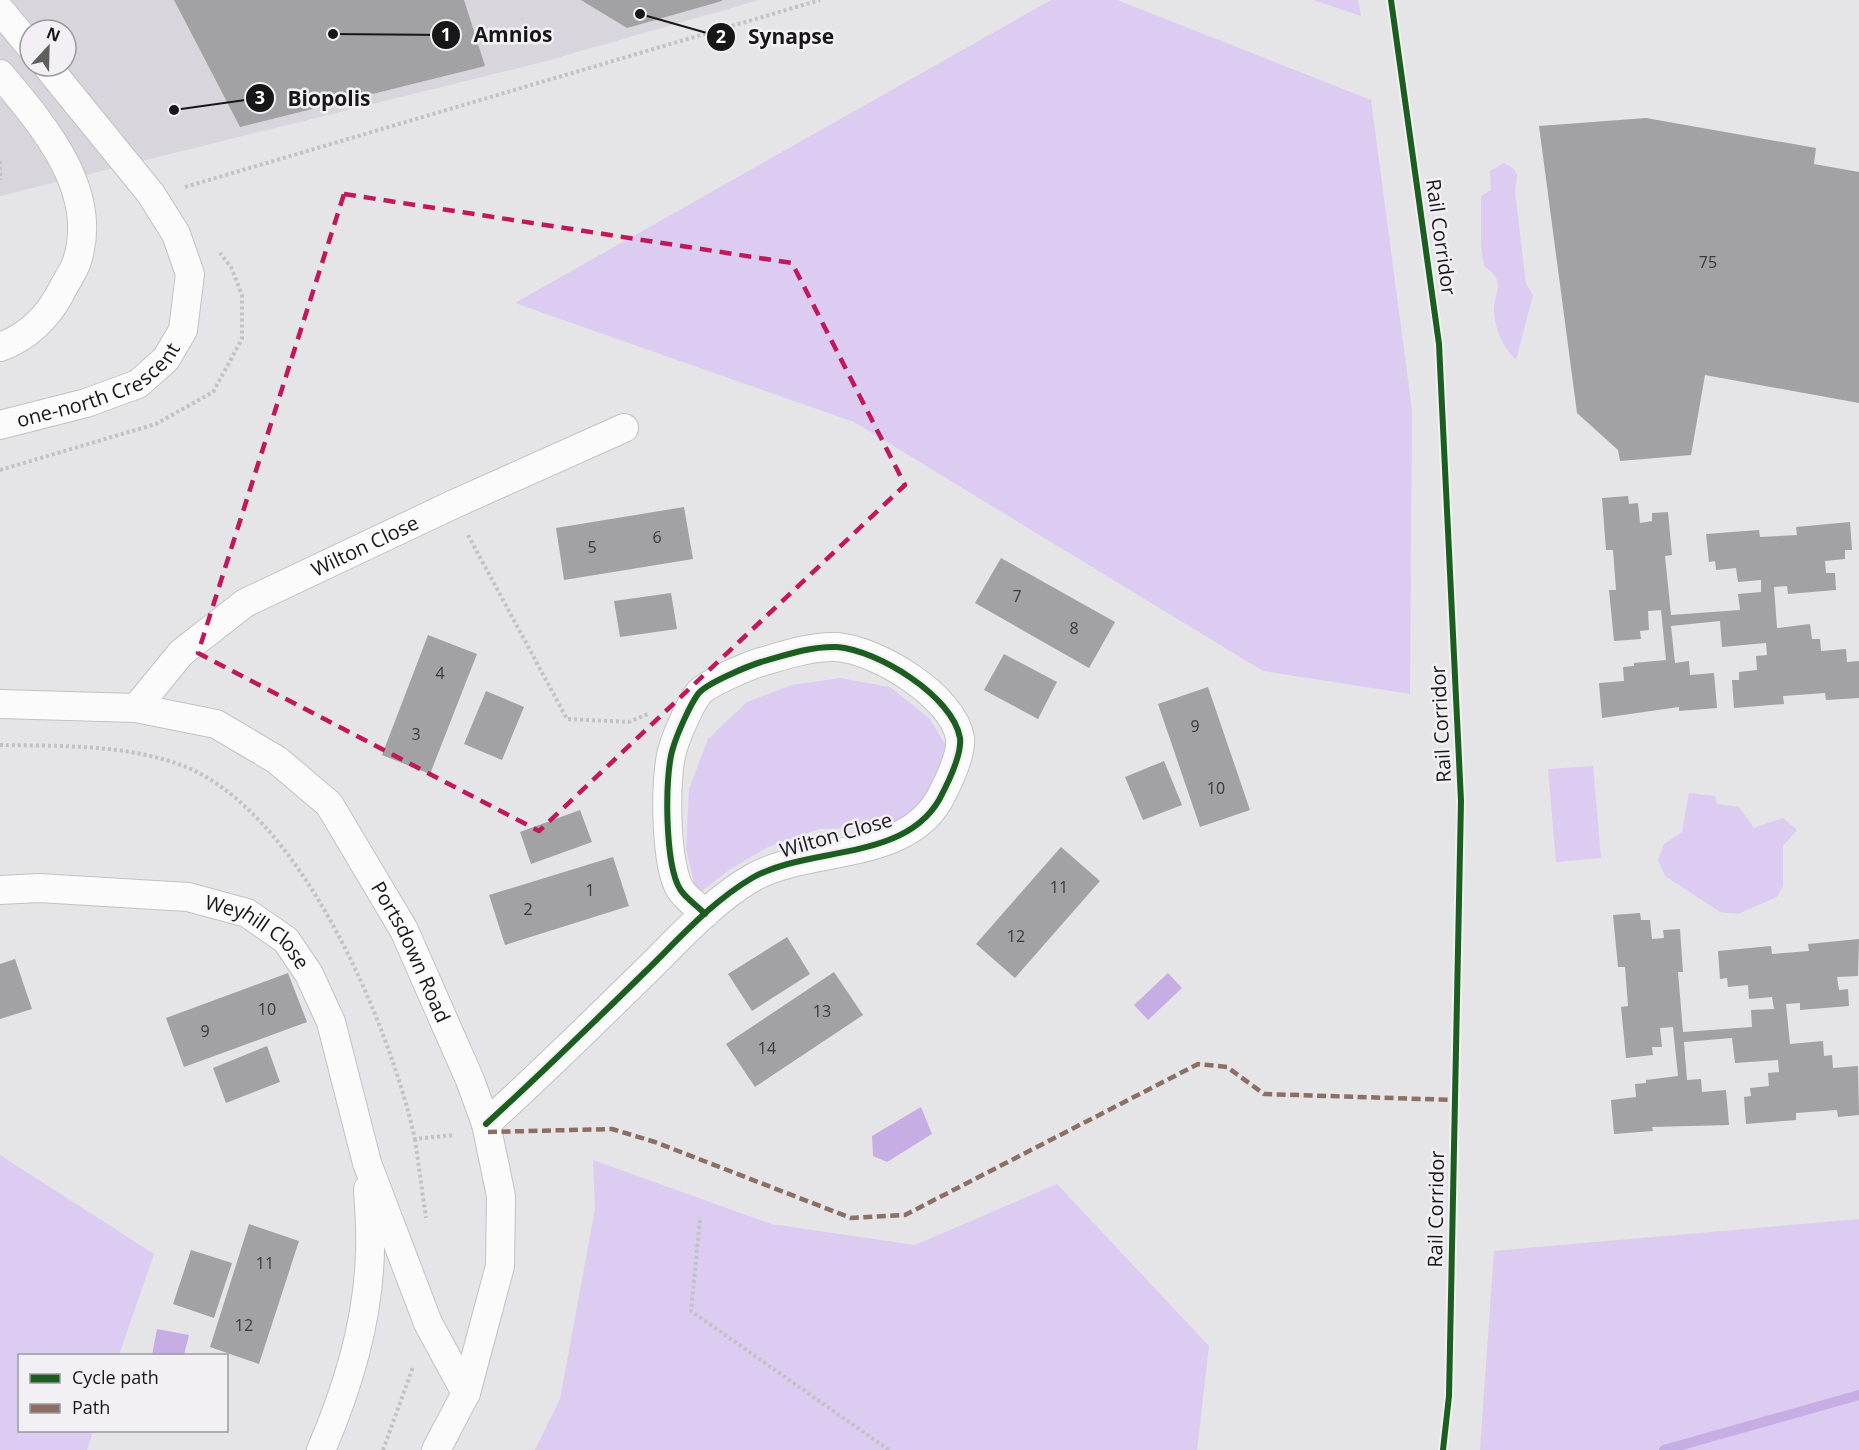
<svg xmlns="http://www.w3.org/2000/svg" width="1859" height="1450" viewBox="0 0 1859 1450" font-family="'Open Sans',sans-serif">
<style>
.built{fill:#d8d5dc;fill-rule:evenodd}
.green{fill:#dcccf2}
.water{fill:#c6aee5}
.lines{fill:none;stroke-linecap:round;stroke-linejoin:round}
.stream{stroke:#c6aee5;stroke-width:10}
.building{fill:#a2a1a3}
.minor-casing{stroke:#c2c2c4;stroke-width:30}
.path{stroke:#c2c2c3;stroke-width:4;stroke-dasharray:3 3;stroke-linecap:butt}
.minor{stroke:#fbfbfb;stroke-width:28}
.quiet{stroke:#8d6e63;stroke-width:4.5;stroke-dasharray:9 4.5;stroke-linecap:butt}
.cycleway-casing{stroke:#f2f0f5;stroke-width:10}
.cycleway{stroke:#1b5e20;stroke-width:6}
.marked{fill:none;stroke:#c2185b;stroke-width:4.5;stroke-dasharray:12 8;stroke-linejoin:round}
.labels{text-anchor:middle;stroke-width:5;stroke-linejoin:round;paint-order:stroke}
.number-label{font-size:16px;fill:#3a3a3b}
.street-label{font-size:20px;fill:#171718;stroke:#f2f0f5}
.leader{fill:none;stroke:#171718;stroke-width:2}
.callout-dot{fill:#171718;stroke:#f2f0f5;stroke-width:2}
.mark-label{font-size:18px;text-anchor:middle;font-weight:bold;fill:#fff}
.callout-label{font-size:21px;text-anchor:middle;font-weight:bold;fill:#171718;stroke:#f2f0f5;stroke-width:5;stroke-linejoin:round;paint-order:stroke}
</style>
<rect width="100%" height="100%" fill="#e5e4e6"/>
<!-- built -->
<path class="built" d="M0 0H759L542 62 0 196ZM30 30H66V66H30Z"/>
<!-- green -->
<path class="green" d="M1051 0H1117L1371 100 1412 410 1410 694 1263 671 854 422 515 303Z
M1313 0H1358L1361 16Z
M1504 163 1514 169 1517 175 1515 192 1526 284 1533 295 1516 360C1503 347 1496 331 1494 313 1493 292 1508 282 1484 266L1481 246V196L1491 190 1490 171Z
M840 678 890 687 929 718 952 755 949 789 891 827 819 829 768 847 729 870 697 895 686 849 689 789 708 739 747 702 792 685Z
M1593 766 1601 858 1556 862 1548 769Z
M1689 793 1715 796 1717 804 1739 807 1754 828 1783 818 1797 830 1783 846V886L1777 897 1738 914 1720 912 1665 876 1658 860 1664 844 1682 832Z
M0 1155 154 1254 119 1355 20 1356V1430L93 1431 87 1450H0Z
M593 1160 771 1224 915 1245 1057 1184 1209 1346 1197 1450H535L560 1399 595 1209Z
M1859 1219V1450H1480L1494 1251Z"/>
<!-- water -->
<path class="water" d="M1168 973 1182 988 1148 1020 1134 1005Z
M921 1107 932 1134 887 1162 873 1156 872 1136Z
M157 1329 189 1335 184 1355H152Z"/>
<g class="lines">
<!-- stream -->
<path class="stream" d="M1664 1450 1859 1395"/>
</g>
<!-- building -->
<path class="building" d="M174 0H464L485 66 240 127Z
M581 0H722V1L627 28Z
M1646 118 1816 148 1814 164 1859 172V403L1705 375 1691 455 1620 461 1618 450 1577 413 1539 126Z
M1628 496 1629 504 1638 503 1640 523 1652 521V513L1668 512 1672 555 1665 556 1671 615 1740 610 1738 594 1761 592V580L1738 582 1736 568 1716 570 1715 561 1709 562 1706 534 1759 530 1760 537 1797 535 1796 527 1850 522 1852 550H1845V559L1825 561 1826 573H1835L1836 590 1788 594 1787 586 1774 587 1777 628 1810 624 1812 639H1820L1821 651 1846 649 1847 662 1859 661V698L1826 700 1825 693 1783 696 1784 704 1734 708 1732 680H1739V672L1757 670 1756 656 1767 655 1766 643 1722 647 1720 621 1671 626 1675 663 1689 661 1690 675 1714 673 1717 708 1679 711V707L1602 718 1599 683 1624 681 1623 667 1634 666V663L1666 660 1661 610 1648 611 1649 630 1640 631 1641 639 1614 641 1609 590H1616L1613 550H1606L1602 498Z
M684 507 693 559 564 580 556 528Z
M1001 558 1115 622 1089 668 975 603Z
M671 593 677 629 620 637 614 601Z
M428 635 477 654 430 774 382 755Z
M1004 654 1057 682 1038 719 984 690Z
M1208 687 1250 810 1200 827 1158 704Z
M486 691 524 707 502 760 464 744Z
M1164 761 1182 805 1143 820 1125 777Z
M580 810 592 842 531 864 520 832Z
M1061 847 1100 881 1015 978 976 944Z
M613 857 629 906 505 945 489 895Z
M1640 913 1641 920H1650L1652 939 1664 938 1663 930 1680 929 1683 972H1678L1683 1032 1752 1027 1751 1010 1774 1009 1772 997 1749 999 1748 985 1728 987 1727 978 1720 979 1718 951 1771 946 1772 954 1809 951 1808 944 1859 939 1858 976 1837 977 1839 990 1848 989 1849 1006 1800 1010V1003L1786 1004 1790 1044 1823 1041 1824 1056 1832 1055 1833 1068 1858 1066 1859 1115 1838 1117 1837 1110 1796 1113V1120L1746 1124 1744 1097 1751 1096 1750 1088 1769 1086 1768 1073 1779 1072 1778 1060 1735 1063 1732 1038 1684 1042 1687 1080 1701 1079 1702 1092 1726 1090 1729 1125 1652 1127 1653 1131 1614 1134 1611 1100 1636 1097 1635 1084 1646 1083V1080L1678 1076 1673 1027 1660 1028 1662 1047H1652L1653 1055 1626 1058 1621 1007 1628 1006 1625 967H1618L1613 915Z
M787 937 810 974 752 1011 728 974Z
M15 959 32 1009 0 1019V964Z
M834 972 863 1015 755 1087 726 1044Z
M288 973 307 1022 184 1067 166 1018Z
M267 1046 280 1082 226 1103 213 1068Z
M249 1224 299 1241 259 1364 210 1347Z
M191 1250 232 1263 214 1318 173 1304Z"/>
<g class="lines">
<defs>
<g id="minor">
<path d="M0 10 30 46"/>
<path d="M0 74C42 124 100 190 77 261 74 271 67 280 62 290 49 316 28 337 0 347"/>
<path id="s1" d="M0 425 86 403 138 384 166 359 183 330 190 274 176 234 151 194 47 66"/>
<path id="s2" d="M0 704 136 708 216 724 277 760 329 804 404 930 470 1080 486 1124 501 1196 500 1266 466 1393 436 1450"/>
<path id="s3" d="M136 708 181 653 245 603 452 505 624 428"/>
<path id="s4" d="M0 890 39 888 188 897 247 913 286 940 309 974 331 1022 367 1163 428 1323 466 1393"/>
<path d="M486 1124C540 1075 592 1024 645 972 678 940 711 902 752 878 808 846 903 862 939 800 947 785 962 755 960 738 953 696 877 650 837 647 811 646 785 655 761 662 748 666 705 684 698 694 690 705 677 734 673 748 664 775 665 865 680 889 685 898 698 906 705 914"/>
<path d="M321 1450C348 1388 369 1318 370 1249 371 1229 369 1209 368 1189"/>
</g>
</defs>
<!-- minor casing -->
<use href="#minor" class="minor-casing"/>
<!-- path -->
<path class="path" d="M0 161V180
M185 187 820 0
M0 470 156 424 213 392 242 339V295L231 267 220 253
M468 535 567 719 629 722 650 713
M0 745C59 746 124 744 181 765 300 809 389 1023 415 1139L454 1135
M415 1139 426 1218
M700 1220 691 1311 889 1450
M383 1450 413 1367"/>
<!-- minor -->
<use href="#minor" class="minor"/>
<!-- quiet -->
<path class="quiet" d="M488 1132 612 1129 655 1142 851 1218 905 1215 1198 1064 1227 1067 1264 1094 1455 1100"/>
<defs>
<path id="cycleway" d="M1391 0 1439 344 1461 801 1449 1396 1443 1450
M486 1124C540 1075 592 1024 645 972 678 940 711 902 752 878 808 846 903 862 939 800 947 785 962 755 960 738 953 696 877 650 837 647 811 646 785 655 761 662 748 666 705 684 698 694 690 705 677 734 673 748 664 775 665 865 680 889 685 898 698 906 705 914"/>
</defs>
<!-- cycleway casing -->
<use href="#cycleway" class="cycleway-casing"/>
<!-- cycleway -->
<use href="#cycleway" class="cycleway"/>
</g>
<!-- marked area -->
<path class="marked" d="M344 194 792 263 905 485 539 831 198 653Z"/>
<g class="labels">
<!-- number labels -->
<g class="number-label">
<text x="1708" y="268">75</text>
<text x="657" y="543">6</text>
<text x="592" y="553">5</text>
<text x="1017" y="602">7</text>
<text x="1074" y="634">8</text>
<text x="440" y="679">4</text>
<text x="1195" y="732">9</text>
<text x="416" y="740">3</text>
<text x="1216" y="794">10</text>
<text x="1059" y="893">11</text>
<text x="590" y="896">1</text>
<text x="528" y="915">2</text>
<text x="1016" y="942">12</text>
<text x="267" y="1015">10</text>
<text x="822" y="1017">13</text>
<text x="205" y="1037">9</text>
<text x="767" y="1054">14</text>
<text x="265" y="1269">11</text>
<text x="244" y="1331">12</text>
</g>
<!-- street labels -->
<g class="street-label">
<text transform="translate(1441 237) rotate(82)" y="7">Rail Corridor</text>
<text dy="7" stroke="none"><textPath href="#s1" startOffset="108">one-north Crescent</textPath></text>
<text dy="7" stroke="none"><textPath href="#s3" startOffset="285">Wilton Close</textPath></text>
<text transform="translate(1441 724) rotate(-93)" y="7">Rail Corridor</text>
<text transform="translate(836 835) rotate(-16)" y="7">Wilton Close</text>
<text dy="7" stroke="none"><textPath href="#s4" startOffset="268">Weyhill Close</textPath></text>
<text dy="7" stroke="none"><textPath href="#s2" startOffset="526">Portsdown Road</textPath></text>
<text transform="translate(1436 1209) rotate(-89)" y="7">Rail Corridor</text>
</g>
</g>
<!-- callouts -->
<path class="leader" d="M333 34L446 35M640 14L721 37M174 110L260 98"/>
<g class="callout-dot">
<circle cx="333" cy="34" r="6"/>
<circle cx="640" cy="14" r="6"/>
<circle cx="174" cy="110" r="6"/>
<circle cx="446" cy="35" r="15"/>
<circle cx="721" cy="37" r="15"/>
<circle cx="260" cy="98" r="15"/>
</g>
<g class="mark-label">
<text x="446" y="41">1</text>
<text x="721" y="43">2</text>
<text x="260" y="104">3</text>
</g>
<g class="callout-label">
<text x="513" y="42">Amnios</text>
<text x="791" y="44">Synapse</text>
<text x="329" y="106">Biopolis</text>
</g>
<!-- legend -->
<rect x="18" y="1354" width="210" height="78" fill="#f2f0f5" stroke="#9a999d" stroke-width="1.5"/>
<rect x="30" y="1374" width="30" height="9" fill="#1b5e20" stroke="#9a999d" stroke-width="1.5"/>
<text x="72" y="1384" font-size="18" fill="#171718">Cycle path</text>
<rect x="30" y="1404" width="30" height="9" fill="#8d6e63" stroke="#9a999d" stroke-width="1.5"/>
<text x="72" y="1414" font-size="18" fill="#171718">Path</text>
<!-- north arrow -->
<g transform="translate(48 48) rotate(22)"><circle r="28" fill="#f2f0f5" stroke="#9a999d" stroke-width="1.5"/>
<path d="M0-4.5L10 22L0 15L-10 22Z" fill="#5f5f60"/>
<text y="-9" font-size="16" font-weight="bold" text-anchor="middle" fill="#171718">N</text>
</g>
</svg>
